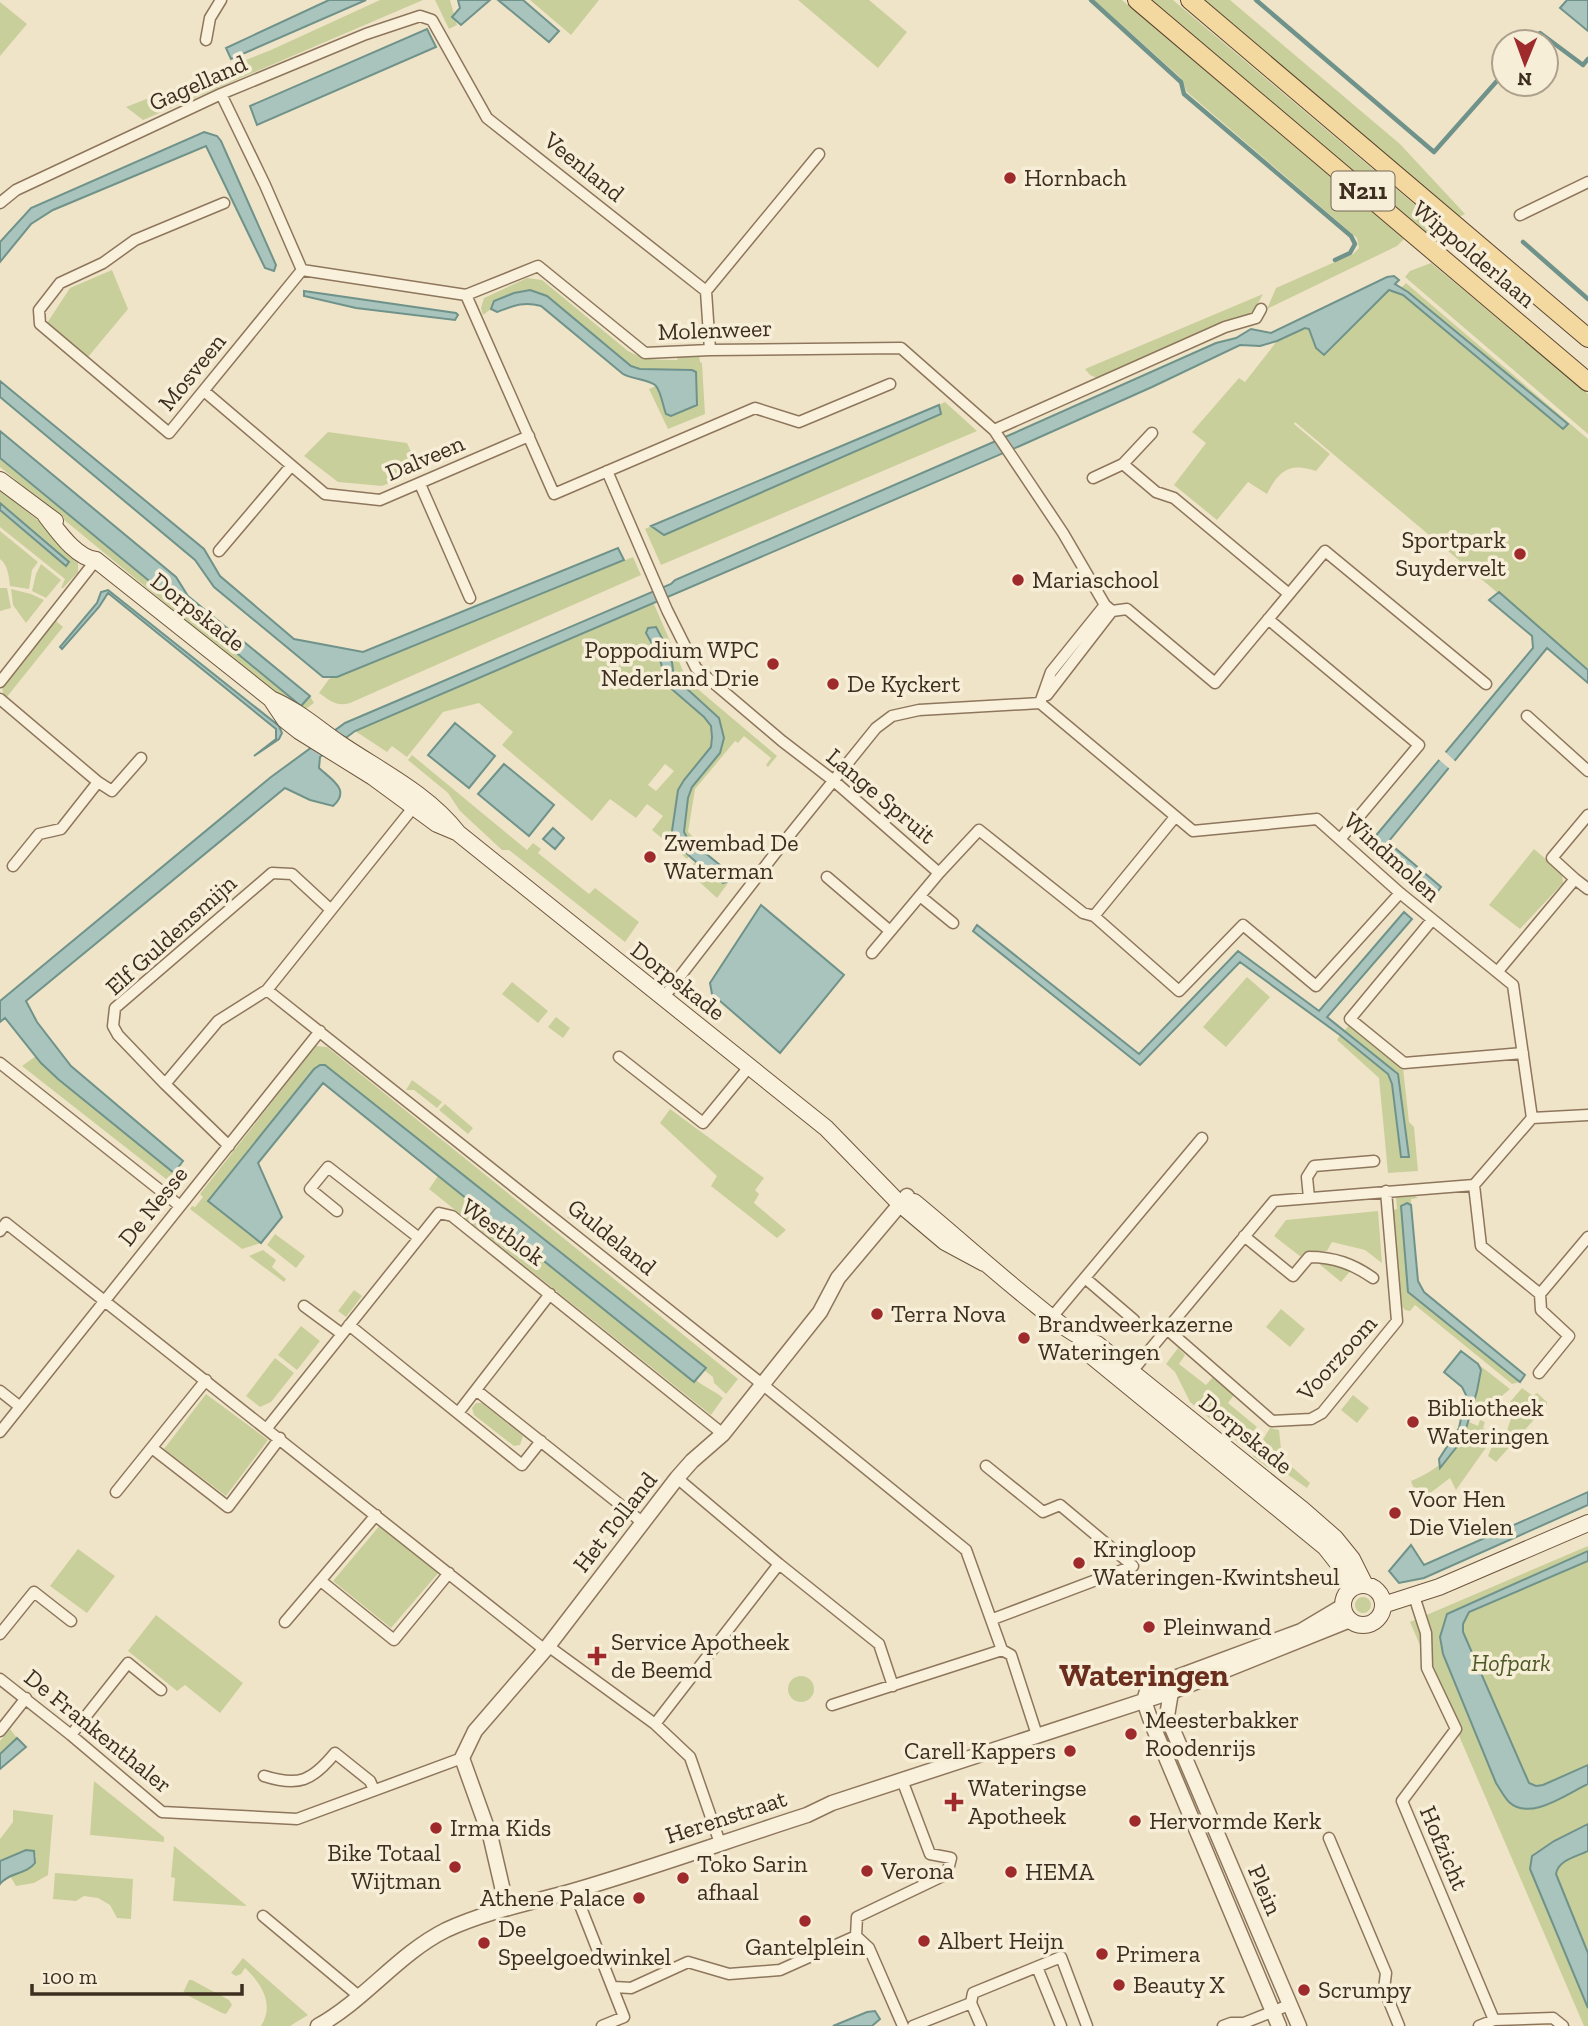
<svg xmlns="http://www.w3.org/2000/svg" width="1588" height="2026" viewBox="0 0 1588 2026" font-family="'Zilla Slab',serif">
<style>
.green{fill:#c9cf9b;fill-rule:evenodd}
.water{fill:#a9c4bc;stroke:#6f938a;stroke-width:2}
.pier{fill:#f0e4c8}
.lines{fill:none;stroke-linecap:round;stroke-linejoin:round}
.stream{stroke:#6f938a;stroke-width:4.5}
.minor-casing{stroke:#8d765c;stroke-width:13}
.tertiary-casing{stroke:#8d765c;stroke-width:17}
.secondary-casing{stroke:#6f573f;stroke-width:18}
.primary-casing{stroke:#5b4430;stroke-width:20}
.minor{stroke:#faf1dc;stroke-width:10}
.tertiary{stroke:#faf1dc;stroke-width:14}
.secondary{stroke:#faf1dc;stroke-width:16}
.primary{stroke:#f3d9a0;stroke-width:18}
.poi-dot{fill:#9e2a2b;stroke:#f7eed8;stroke-width:2.5}
.labels{text-anchor:middle;stroke-width:7;stroke-linejoin:round;paint-order:stroke}
.shield{fill:#f7eed8;stroke:#756857;stroke-width:2}
.shield-label{font-size:23px;font-weight:bold;fill:#3d2e20}
.street-label{font-size:24px;fill:#3d2e20;stroke:#f7eed8}
.poi-label{font-size:24px;fill:#3d2e20;stroke:#f7eed8;text-anchor:start}
.park-label{font-size:24px;font-style:italic;fill:#4d5a26;stroke:#f7eed8}
.district-label{font-size:32px;font-weight:bold;fill:#6b2e1e;stroke:#f7eed8}
</style>
<rect width="100%" height="100%" fill="#f0e4c8"/>
<!-- green -->
<path class="green" d="M380 0H423L143 120 126 107 271 50Z
M435 0H450L457 25 449 29Z
M530 0H599L571 35Z
M798 0H869L907 32 878 68Z
M1094 0H1122L1404 239 1397 246 1267 309 1276 288 1353 254 1359 248 1357 238 1187 92 1181 78Z
M1148 0H1173L1440 226 1424 235Z
M1203 0H1230L1400 144 1465 214 1459 217Z
M0 2 27 24 0 56Z
M1431 263 1588 394V434L1405 277 1410 271Z
M112 270 128 309 88 357 47 323 70 288Z
M527 278 542 280 628 351C644 360 658 360 677 360L679 354 699 353 700 362 702 363 705 414 668 429 649 389 656 386 666 414 697 405 640 369 631 366 547 296 494 301 491 309 483 315 481 308 484 298Z
M1406 283 1588 439V669L1295 422 1294 424 1330 454 1316 471C1290 462 1279 470 1267 494L1248 482 1217 520 1174 485 1206 443 1192 432 1239 378 1245 382 1277 341 1305 328 1309 329 1316 348 1325 355 1389 290 1397 292Z
M1263 294 1252 314 1236 319 1097 378 1090 375 1085 369Z
M945 402 977 431 661 565 645 529 651 526 664 535 941 413 939 405Z
M328 432 407 443 420 471 382 486 338 482 304 456Z
M0 459 300 706 310 696 314 703 303 711 273 692 0 467Z
M0 490 44 525 78 560V572L63 588H61L65 579 0 527V510L65 565 69 561 0 503Z
M0 531 38 562 32 570 29 589 10 586C9 577 8 565 0 559Z
M633 557 641 575 350 703C336 707 329 700 319 693L329 679Z
M41 564 61 580 46 598 32 591 36 574Z
M0 588H7L11 608 0 611Z
M11 589 31 594 44 600 26 623 13 605Z
M653 602 687 680 777 756 768 767 766 765 771 758 744 736 738 743 735 741 695 789 688 832 700 843 698 846 688 839 683 832 688 798 692 786 720 753 724 738 719 718 674 677 671 655 646 633 659 656 667 685 704 717 711 726 712 737 711 747 684 780 673 837 690 855 687 859 652 830 663 816 647 804 636 818 610 799 592 821 502 745 513 732 479 703 443 712 407 757 392 746 387 752 355 731 640 609ZM665 764 674 771 656 791 648 785Z
M55 620 63 627 6 698 3 694 2 685Z
M412 755 527 850 533 843 541 849 538 853 589 894 595 888 639 922 625 942 509 850H502L460 811 448 793 408 760Z
M1534 849 1562 873 1563 883 1520 929 1489 905Z
M696 861 723 883H728L717 898 694 877 693 864Z
M1247 977 1270 997 1226 1047 1203 1027Z
M512 982 548 1011 538 1023 502 994Z
M556 1017 570 1028 563 1038 548 1027Z
M1350 1024 1403 1068 1409 1122 1414 1127 1418 1171 1388 1173 1379 1078 1337 1040 1340 1035 1388 1074 1392 1084 1398 1074 1344 1031Z
M316 1046 327 1047 738 1379 726 1394 714 1383 713 1377 704 1370 706 1367 325 1065 314 1069 208 1201 261 1243 242 1249 190 1209 192 1206 195 1207 203 1197 200 1194Z
M36 1056 58 1079 174 1172 179 1166 187 1172 175 1186 22 1066Z
M412 1080 442 1102 437 1108 414 1090H406Z
M445 1104 473 1128 468 1134 439 1110Z
M670 1109 764 1178 755 1190 759 1194 754 1203 786 1230 777 1238 711 1186 717 1176 660 1123Z
M438 1176 694 1382 696 1380C705 1388 714 1390 723 1398L711 1415 429 1189Z
M1415 1196 1418 1198 1411 1199V1205L1407 1204 1408 1292 1520 1382 1512 1384 1415 1305 1410 1311 1405 1310 1401 1305 1393 1210 1397 1209 1396 1197Z
M574 1208 602 1230 597 1237 574 1219 567 1218Z
M1378 1211 1382 1263 1365 1250 1332 1242 1327 1251 1304 1253 1301 1257 1274 1236 1286 1220Z
M605 1233 634 1256 629 1263 600 1239Z
M275 1234 305 1256 296 1268 267 1245Z
M263 1250 276 1260 272 1267 286 1279 284 1282 249 1256Z
M1318 1263H1328L1352 1269 1341 1282Z
M354 1290 362 1296 346 1317 338 1311Z
M1281 1309 1305 1329 1290 1347 1266 1327Z
M301 1326 320 1341 297 1370 278 1355Z
M1178 1348 1185 1355 1179 1364 1206 1385 1213 1377 1234 1395 1228 1403 1257 1427 1243 1446 1190 1402 1175 1372 1166 1364Z
M275 1358 294 1373 271 1402 260 1407 246 1396Z
M1478 1364 1510 1389 1483 1412 1473 1409 1481 1371Z
M1522 1388 1533 1396 1537 1393 1547 1402V1405L1496 1462 1488 1456 1497 1434 1505 1436 1516 1404 1510 1402Z
M206 1394 268 1440 226 1496 164 1449Z
M1353 1395 1369 1408 1357 1423 1341 1410Z
M476 1403H482L523 1436 520 1445 514 1446 474 1415 472 1408Z
M1480 1420 1485 1422 1483 1428 1492 1433 1485 1449 1456 1490 1450 1478 1429 1494 1418 1500 1411 1481C1440 1469 1457 1453 1469 1422L1478 1426Z
M1270 1428 1279 1430 1282 1458 1310 1483 1307 1488 1284 1472 1267 1467 1253 1456Z
M381 1524 440 1571 391 1628 333 1581Z
M1588 1546V2026H1584L1410 1622Z
M78 1549 115 1576 87 1613 50 1586Z
M1355 1605a8 8 0 1 1 16 0a8 8 0 1 1-16 0Z
M156 1615 243 1683 220 1713 185 1685 177 1691 128 1651Z
M788 1689a13 13 0 1 1 26 0a13 13 0 1 1-26 0Z
M10 1729 17 1738 0 1754V1741Z
M94 1781 164 1837V1842L90 1835Z
M13 1810 53 1815 48 1875 34 1883 16 1886 10 1876 25 1871 36 1857 34 1851 26 1850 0 1861V1839L13 1822Z
M174 1846 247 1906 173 1901 175 1878 171 1877Z
M55 1873 133 1879 131 1919 117 1918 110 1905 98 1898 84 1896 76 1901 53 1899Z
M243 1958 308 2015 290 2026H261C275 2004 261 1983 245 1968L241 1974 236 1976 231 1973Z
M189 1980H192L229 2000 232 2005 226 2014 222 2013 183 1993Z"/>
<!-- water -->
<path class="water" d="M329 0H366L231 59 226 48Z
M458 0H490L461 25 452 17 460 8Z
M498 0H523L559 31 549 42Z
M1567 0H1588V31L1560 8Z
M427 29 436 47 257 125 250 106Z
M204 132 217 136 221 141 276 265 274 271 265 268 206 146 53 210 31 224 0 262V242L31 208Z
M1394 276 1399 280 1395 284 1408 292 1568 424 1563 429 1403 295 1389 290 1324 355 1316 348 1309 329 1305 328 1277 341 1260 346 1240 345 1152 387 1022 445 355 731 320 757 319 768C332 780 351 790 333 806L310 800 285 788 26 1001 37 1022 71 1066 183 1161 174 1173 58 1079 41 1063 5 1018 0 1022V1001L271 777 345 723 671 584 675 580 1012 434 1216 343 1236 338 1251 329 1271 333 1387 277Z
M530 290 547 296 631 366 640 369 692 370 696 372 697 405 671 416 666 414C663 406 661 392 656 386 652 380 631 379 623 374L541 306C523 301 513 306 497 312L491 309 494 301 514 293Z
M304 291 456 313 458 315 455 320 356 308 304 296Z
M0 381 204 549 220 576 294 639 363 652 618 548 624 560 337 677H323L214 587 195 560 0 397Z
M939 405 941 414 664 535 651 526Z
M0 431 176 577 188 596 310 696 301 706 0 458Z
M0 503 69 562 66 566 0 510Z
M108 590 279 726 282 733 279 739 254 756 276 739V729L108 593 99 607 62 649 60 647 97 603 101 592Z
M1499 592 1588 670V683L1547 648 1388 842 1441 887 1432 899 1368 845 1533 648 1532 636 1489 600Z
M656 627 671 655 674 677 719 718 724 738 720 753 692 787 688 798 684 832 688 839 731 874V880L723 883C708 871 676 850 672 831L678 790 684 780 711 747 712 737 711 726 704 717 667 685 659 656 646 633 648 628Z
M455 723 495 756 469 788 428 755Z
M504 764 554 805 529 836 478 794Z
M553 828 564 838 555 849 543 839Z
M761 905 844 975 780 1053 712 994 710 983Z
M1404 912 1412 919 1327 1017 1398 1074 1409 1157H1401L1392 1084 1388 1074 1340 1035 1240 962 1140 1065 973 931 977 925 1139 1054 1238 951 1319 1011Z
M320 1065H325L706 1368 694 1382 323 1083 258 1163 282 1217 261 1243 208 1201 314 1069Z
M1407 1203 1411 1205 1418 1281 1424 1292 1525 1375 1520 1382 1408 1292 1401 1206Z
M1461 1351 1478 1364 1481 1370 1477 1391 1463 1439 1440 1468 1439 1459 1459 1428 1466 1395 1462 1387 1444 1372Z
M1588 1492V1505L1424 1578 1399 1583 1389 1571 1411 1545 1424 1565Z
M1588 1551V1561L1469 1612 1463 1624V1632L1529 1783 1536 1786 1543 1785 1588 1765V1784C1568 1793 1530 1822 1509 1802 1504 1797 1500 1789 1496 1783L1443 1654 1440 1637 1447 1614Z
M17 1738 26 1747 0 1769V1754Z
M1588 1824V1851C1576 1857 1558 1860 1556 1874L1588 1953V2008L1530 1869 1532 1856 1554 1841Z
M26 1850 34 1851 35 1863C26 1875 9 1872 0 1884V1861Z
M875 2011 880 2019 872 2026H833L867 2012Z"/>
<!-- pier -->
<path class="pier" d="M1443 750 1457 763 1451 770 1437 758Z"/>
<g class="lines">
<!-- stream -->
<path class="stream" d="M1091 0 1181 82 1184 94 1351 236 1355 244 1350 253 1335 260
M1256 0 1434 152 1504 73
M1531 42 1540 33 1583 65 1588 59
M1523 242 1588 299"/>
<defs>
<path id="minor" d="M206 40 210 18 221 0
M221 94 265 185 302 270 466 295 538 266 645 353 710 350 901 348 994 430 1063 533 1105 605 1112 611 1127 609 1215 683 1325 551 1486 684
M0 203 16 190 221 94 366 34 420 16 432 20 487 118 706 291 710 350
M224 203 135 240 103 263 60 283 39 310 40 324 169 433 302 270
M1520 215 1588 182
M706 291 819 154
M466 295 554 494 755 408 799 422 890 384
M204 391 325 494 380 500 529 436
M994 430 1225 327 1256 318 1261 309
M1123 464 1152 433
M607 471 667 610 696 668 782 741 834 781 939 873 979 830 1083 913 1094 916 1179 991 1243 925 1316 986 1400 893
M1093 478 1123 464 1156 492 1174 498 1289 594
M420 484 470 598
M219 551 291 466
M1268 619 1419 745 1341 838
M0 682 96 560
M1047 695 1112 611
M0 699 98 782
M1040 703 1051 672 1105 605
M1527 716 1588 771
M13 866 39 834 61 829 98 782 112 791 141 758
M827 877 890 931
M1575 879 1588 889
M920 896 953 923
M1094 916 1175 817
M1432 920 1350 1019 1404 1063 1523 1053
M872 953 939 873
M1498 971 1575 879 1552 858 1588 815
M267 990 762 1384 966 1550 1002 1650 1011 1655 1037 1735
M664 997 784 842 876 728 892 716 919 710 1040 703 1193 831 1317 819 1400 893 1513 985 1532 1118 1474 1185 1274 1201 1128 1376
M619 1057 703 1123 749 1067
M0 1063 180 1206
M165 1084 218 1021 267 990 416 804
M1532 1118 1588 1115
M229 1146 165 1084 118 1035 113 1026 115 1008 272 873 292 874 331 910
M1474 1185 1481 1246 1540 1294 1541 1310 1569 1336 1539 1373
M1309 1198 1307 1177 1314 1166 1374 1161
M337 1211 310 1189 328 1167 419 1238
M0 1231 6 1223 545 1650
M1244 1236 1293 1276 1309 1257C1334 1257 1353 1264 1373 1278
M1085 1278 1134 1320
M1540 1294 1588 1237
M304 1306 342 1334
M1052 1317 1202 1138
M349 1325 522 1465 541 1441
M1168 1330 1272 1421 1311 1419 1322 1413 1397 1321 1386 1191
M476 1390 642 1522
M0 1391 19 1406
M458 1413 550 1294
M267 1428 439 1213 452 1216 723 1434
M0 1432 320 1031
M152 1448 228 1507 280 1438
M986 1466 1043 1512 1060 1505 1133 1566 993 1619
M677 1478 779 1564 879 1644 893 1686
M116 1492 206 1380
M321 1581 394 1640 449 1573
M1414 1596 1426 1633 1427 1668 1456 1729 1402 1801 1494 2020
M285 1622 376 1515
M0 1634 34 1592 71 1621
M548 1646 655 1724 690 1757 720 1843
M0 1679 71 1735 162 1812 297 1819 462 1758
M832 1705 1002 1650
M655 1724 779 1564
M0 1731 26 1698
M71 1735 128 1663 161 1690
M264 1776C299 1787 312 1781 335 1753L370 1781 374 1790
M1329 1838 1386 1973 1384 1989 1399 2026
M574 1890 624 2017 602 2026
M263 1916 360 1997
M856 1936 857 1917 947 1874 951 1858 930 1854 902 1780
M856 1936 869 1948 903 2026
M1037 1967 1061 2026
M614 1987 631 1988 688 1962 729 1974 780 1970 856 1936
M971 2003 973 1993 1061 1957 1087 2026
M971 2003 981 2026
M913 2026 971 2003
M1223 2026 1231 2023H1244L1289 2005
M1479 2026 1494 2020 1553 2018 1563 2026"/>
<path id="tertiary" d="M1171 1692 1167 1716 1299 2026
M507 1908 491 1839 462 1758 475 1731 545 1650 677 1478 692 1461 723 1434 820 1312 838 1278 907 1196
M318 2026C365 2000 398 1954 446 1930 487 1911 530 1903 573 1891 652 1868 729 1840 807 1815L832 1803 1171 1692 1350 1620
M1279 2026 1152 1724 1144 1701 1147 1691 1169 1680 1301 1631 1343 1606"/>
<path id="secondary" d="M0 480 55 521
M46 516C58 531 76 558 96 560L271 699C297 710 316 727 339 743 380 771 427 793 458 833L826 1128 900 1204 945 1242 984 1263
M271 699 285 720 299 731 373 777 437 824 456 832
M914 1202C953 1234 990 1268 1030 1300 1051 1317 1071 1335 1097 1344L1303 1510 1335 1538 1352 1559 1365 1585
M1080 1338 1088 1353 1325 1547 1340 1566 1351 1589
M1343 1605a20 20 0 1 1 40 0a20 20 0 1 1-40 0Z
M1383 1605 1439 1587 1588 1523"/>
<path id="primary" d="M1137 0 1588 382
M1190 0 1588 338"/>
</defs>
<!-- minor casing -->
<use href="#minor" class="minor-casing"/>
<!-- tertiary casing -->
<use href="#tertiary" class="tertiary-casing"/>
<!-- secondary casing -->
<use href="#secondary" class="secondary-casing"/>
<!-- primary casing -->
<use href="#primary" class="primary-casing"/>
<!-- minor -->
<use href="#minor" class="minor"/>
<!-- tertiary -->
<use href="#tertiary" class="tertiary"/>
<!-- secondary -->
<use href="#secondary" class="secondary"/>
<!-- primary -->
<use href="#primary" class="primary"/>
</g>
<!-- markers -->
<g class="poi-dot">
<circle cx="1010" cy="178" r="7"/>
<circle cx="1520" cy="554" r="7"/>
<circle cx="1018" cy="580" r="7"/>
<circle cx="773" cy="664" r="7"/>
<circle cx="833" cy="684" r="7"/>
<circle cx="650" cy="857" r="7"/>
<circle cx="877" cy="1314" r="7"/>
<circle cx="1024" cy="1338" r="7"/>
<circle cx="1413" cy="1422" r="7"/>
<circle cx="1395" cy="1513" r="7"/>
<circle cx="1079" cy="1563" r="7"/>
<circle cx="1149" cy="1627" r="7"/>
<path d="M593.5 1645.5h7v7h7v7h-7v7h-7v-7h-7v-7h7z"/>
<circle cx="1131" cy="1734" r="7"/>
<circle cx="1070" cy="1751" r="7"/>
<path d="M950.5 1791.5h7v7h7v7h-7v7h-7v-7h-7v-7h7z"/>
<circle cx="1135" cy="1821" r="7"/>
<circle cx="436" cy="1828" r="7"/>
<circle cx="455" cy="1867" r="7"/>
<circle cx="867" cy="1871" r="7"/>
<circle cx="1011" cy="1872" r="7"/>
<circle cx="683" cy="1878" r="7"/>
<circle cx="639" cy="1898" r="7"/>
<circle cx="805" cy="1921" r="7"/>
<circle cx="924" cy="1941" r="7"/>
<circle cx="484" cy="1943" r="7"/>
<circle cx="1102" cy="1954" r="7"/>
<circle cx="1119" cy="1985" r="7"/>
<circle cx="1304" cy="1990" r="7"/>
</g>
<g class="labels">
<!-- shield labels -->
<rect class="shield" x="1331.5" y="171.5" width="63" height="39" rx="5"/>
<g class="shield-label">
<text x="1363" y="199">N211</text>
</g>
<!-- street labels -->
<g class="street-label">
<text transform="translate(198 83) rotate(-24)" y="8">Gagelland</text>
<text transform="translate(584 167) rotate(39)" y="8">Veenland</text>
<text transform="translate(1474 254) rotate(40)" y="8">Wippolderlaan</text>
<text transform="translate(715 330) rotate(-2)" y="8">Molenweer</text>
<text transform="translate(192 372) rotate(-51)" y="8">Mosveen</text>
<text transform="translate(425 458) rotate(-23)" y="8">Dalveen</text>
<text transform="translate(198 612) rotate(38)" y="8">Dorpskade</text>
<text transform="translate(881 796) rotate(40)" y="8">Lange Spruit</text>
<text transform="translate(1392 857) rotate(42)" y="8">Windmolen</text>
<text transform="translate(171 935) rotate(-42)" y="8">Elf Guldensmijn</text>
<text transform="translate(678 981) rotate(38)" y="8">Dorpskade</text>
<text transform="translate(153 1206) rotate(-51)" y="8">De Nesse</text>
<text transform="translate(503 1232) rotate(36)" y="8">Westblok</text>
<text transform="translate(612 1237) rotate(39)" y="8">Guldeland</text>
<text transform="translate(1337 1358) rotate(-48)" y="8">Voorzoom</text>
<text transform="translate(1246 1434) rotate(39)" y="8">Dorpskade</text>
<text transform="translate(615 1522) rotate(-52)" y="8">Het Tolland</text>
<text transform="translate(98 1731) rotate(39)" y="8">De Frankenthaler</text>
<text transform="translate(726 1817) rotate(-18)" y="8">Herenstraat</text>
<text transform="translate(1444 1848) rotate(67)" y="8">Hofzicht</text>
<text transform="translate(1265 1890) rotate(67)" y="8">Plein</text>
</g>
<!-- poi labels -->
<g class="poi-label">
<text x="1024" y="186">Hornbach</text>
<text x="1506" y="548" text-anchor="end">Sportpark<tspan x="1506" dy="28">Suydervelt</tspan></text>
<text x="1032" y="588">Mariaschool</text>
<text x="759" y="658" text-anchor="end">Poppodium WPC<tspan x="759" dy="28">Nederland Drie</tspan></text>
<text x="847" y="692">De Kyckert</text>
<text x="664" y="851">Zwembad De<tspan x="664" dy="28">Waterman</tspan></text>
<text x="891" y="1322">Terra Nova</text>
<text x="1038" y="1332">Brandweerkazerne<tspan x="1038" dy="28">Wateringen</tspan></text>
<text x="1427" y="1416">Bibliotheek<tspan x="1427" dy="28">Wateringen</tspan></text>
<text x="1409" y="1507">Voor Hen<tspan x="1409" dy="28">Die Vielen</tspan></text>
<text x="1093" y="1557">Kringloop<tspan x="1093" dy="28">Wateringen-Kwintsheul</tspan></text>
<text x="1163" y="1635">Pleinwand</text>
<text x="611" y="1650">Service Apotheek<tspan x="611" dy="28">de Beemd</tspan></text>
<text x="1145" y="1728">Meesterbakker<tspan x="1145" dy="28">Roodenrijs</tspan></text>
<text x="1056" y="1759" text-anchor="end">Carell Kappers</text>
<text x="968" y="1796">Wateringse<tspan x="968" dy="28">Apotheek</tspan></text>
<text x="1149" y="1829">Hervormde Kerk</text>
<text x="450" y="1836">Irma Kids</text>
<text x="441" y="1861" text-anchor="end">Bike Totaal<tspan x="441" dy="28">Wijtman</tspan></text>
<text x="697" y="1872">Toko Sarin<tspan x="697" dy="28">afhaal</tspan></text>
<text x="881" y="1879">Verona</text>
<text x="1025" y="1880">HEMA</text>
<text x="625" y="1906" text-anchor="end">Athene Palace</text>
<text x="498" y="1937">De<tspan x="498" dy="28">Speelgoedwinkel</tspan></text>
<text x="938" y="1949">Albert Heijn</text>
<text x="805" y="1955" text-anchor="middle">Gantelplein</text>
<text x="1116" y="1962">Primera</text>
<text x="1133" y="1993">Beauty X</text>
<text x="1318" y="1998">Scrumpy</text>
</g>
<!-- park labels -->
<g class="park-label">
<text x="1511" y="1671">Hofpark</text>
</g>
<!-- district labels -->
<g class="district-label">
<text x="1144" y="1686">Wateringen</text>
</g>
</g>
<!-- north arrow -->
<g transform="translate(1525 63) rotate(181)"><circle r="33" fill="#f7eed8" stroke="#ada18e" stroke-width="2"/>
<path d="M0-5L12 26L0 18L-12 26Z" fill="#9e2a2b"/>
<text y="-10" font-size="19" font-weight="bold" text-anchor="middle" fill="#3d2e20">N</text>
</g>
<!-- scale -->
<path d="M32 1984v10h210v-10" fill="none" stroke="#3d2e20" stroke-width="3.5"/>
<text x="42" y="1984" font-size="21" fill="#3d2e20" stroke="#f7eed8" stroke-width="5" paint-order="stroke">100 m</text>
</svg>
